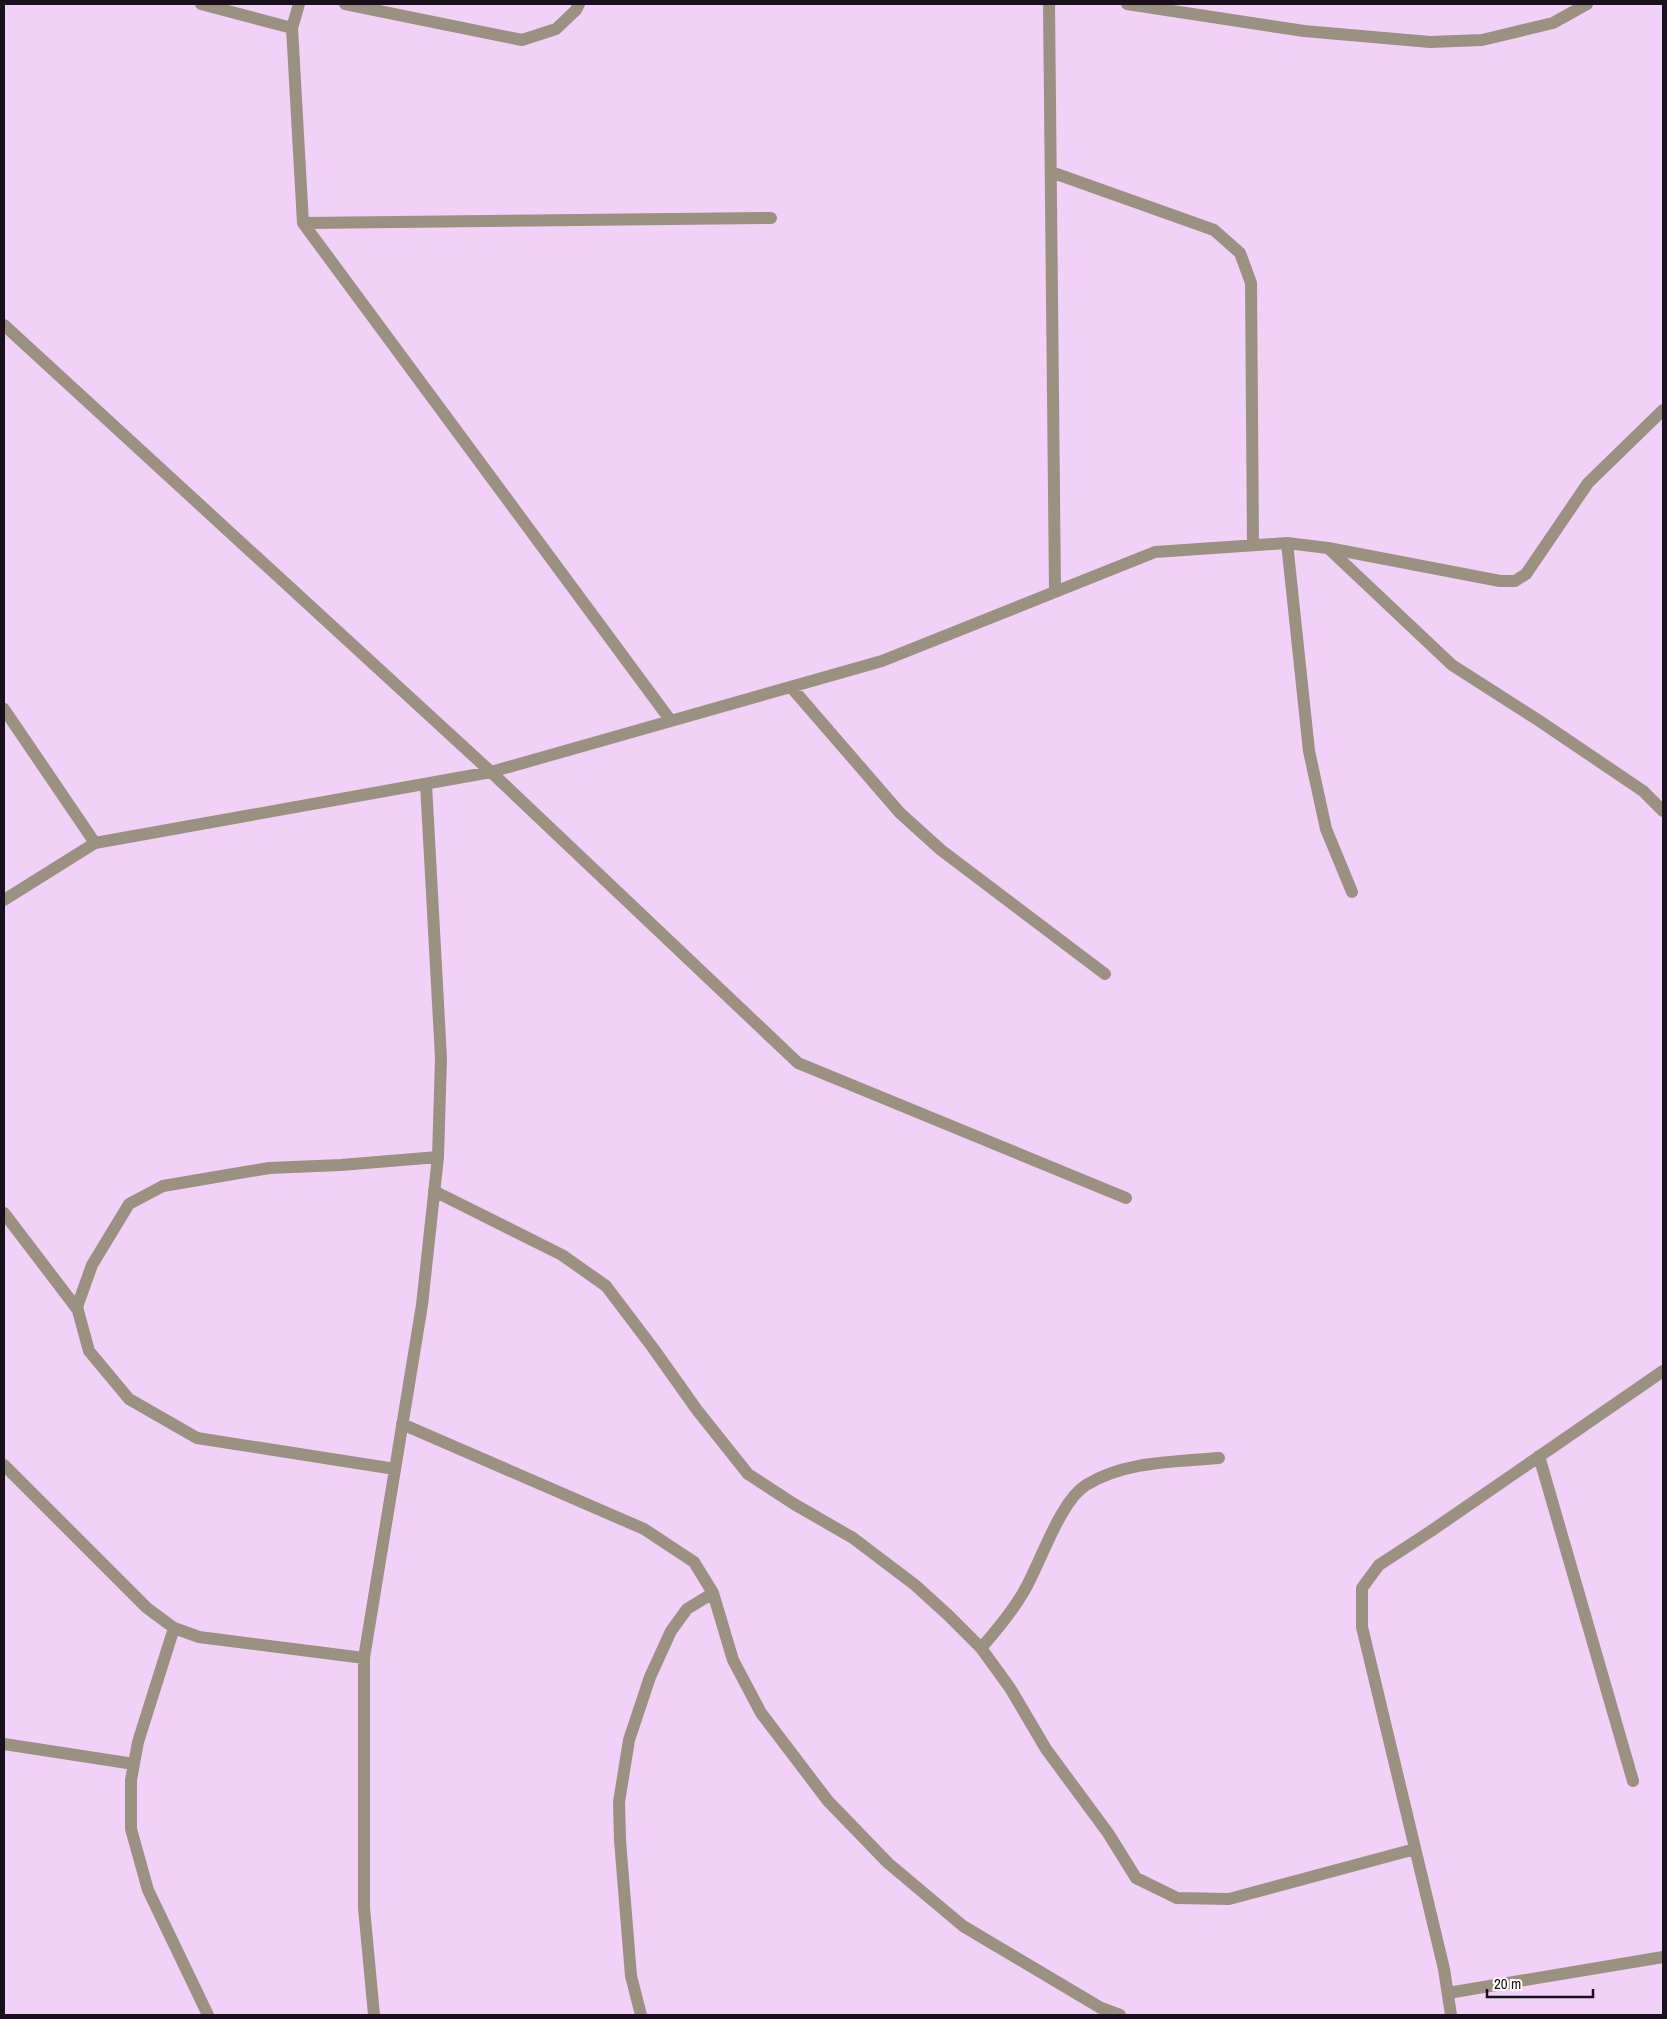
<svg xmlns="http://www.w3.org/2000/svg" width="1667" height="2019" viewBox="0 0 1667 2019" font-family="'Archivo Narrow',sans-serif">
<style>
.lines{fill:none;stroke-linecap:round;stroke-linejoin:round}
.minor{stroke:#9b9180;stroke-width:12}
</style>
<rect width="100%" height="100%" fill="#f1d1f7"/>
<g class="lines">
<!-- minor -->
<path class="minor" d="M201 4 292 28
M299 4 292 28 303 223 671 721
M345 4 522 40 556 29 576 10 579 4
M1049 4 1055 592
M1127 4 1304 31 1430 42 1482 40 1553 23 1587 4
M1051 172 1214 230 1240 253 1251 283 1253 545
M303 223 771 218
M4 325 491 772 798 1063 1126 1198
M1287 543 1309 751 1326 829 1352 892
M1328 548 1452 665 1538 720 1643 791 1663 811
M791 687 900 813 941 850 1105 974
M4 709 95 843
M4 900 95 843 491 772 882 661 1155 552 1287 543 1328 548 1500 581H1515L1526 574 1588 483 1663 410
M434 1191 562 1255 606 1286 653 1348 697 1410 748 1474 794 1504 853 1538 915 1585 948 1615 981 1648 1010 1688 1046 1749 1108 1833 1136 1878 1177 1898 1229 1899 1415 1849
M4 1213 78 1310
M402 1424 644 1529 694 1562 713 1593 733 1660 761 1713 828 1801 888 1863 963 1926 1101 2008 1120 2015
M1539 1456 1633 1781
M4 1465 147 1608 174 1628 199 1637 364 1658
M395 1469 197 1438 129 1399 89 1351 77 1307 92 1265 129 1204 163 1186 269 1168 341 1165 438 1157
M174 1628 138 1742 131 1780V1829L148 1890 208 2015
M981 1648C996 1631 1011 1613 1023 1593 1040 1565 1059 1502 1086 1485 1125 1461 1174 1462 1219 1458
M4 1744 134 1764
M1448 1993 1663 1957
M374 2015 364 1908V1658L422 1305 438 1157 441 1058 426 784
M641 2015 631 1976 620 1840 619 1802 629 1740 650 1677 671 1631 687 1609 713 1593
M1451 2015 1444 1969 1362 1627V1588L1379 1565 1431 1531 1663 1371"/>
</g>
<!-- border -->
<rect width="1667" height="2019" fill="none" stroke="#1a0f1c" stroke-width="10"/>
<!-- scale -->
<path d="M1487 1989v8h106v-8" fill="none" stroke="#1a0f1c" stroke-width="2.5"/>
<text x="1494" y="1989" font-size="15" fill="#1a0f1c" stroke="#ffffff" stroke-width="4" paint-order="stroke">20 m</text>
</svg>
